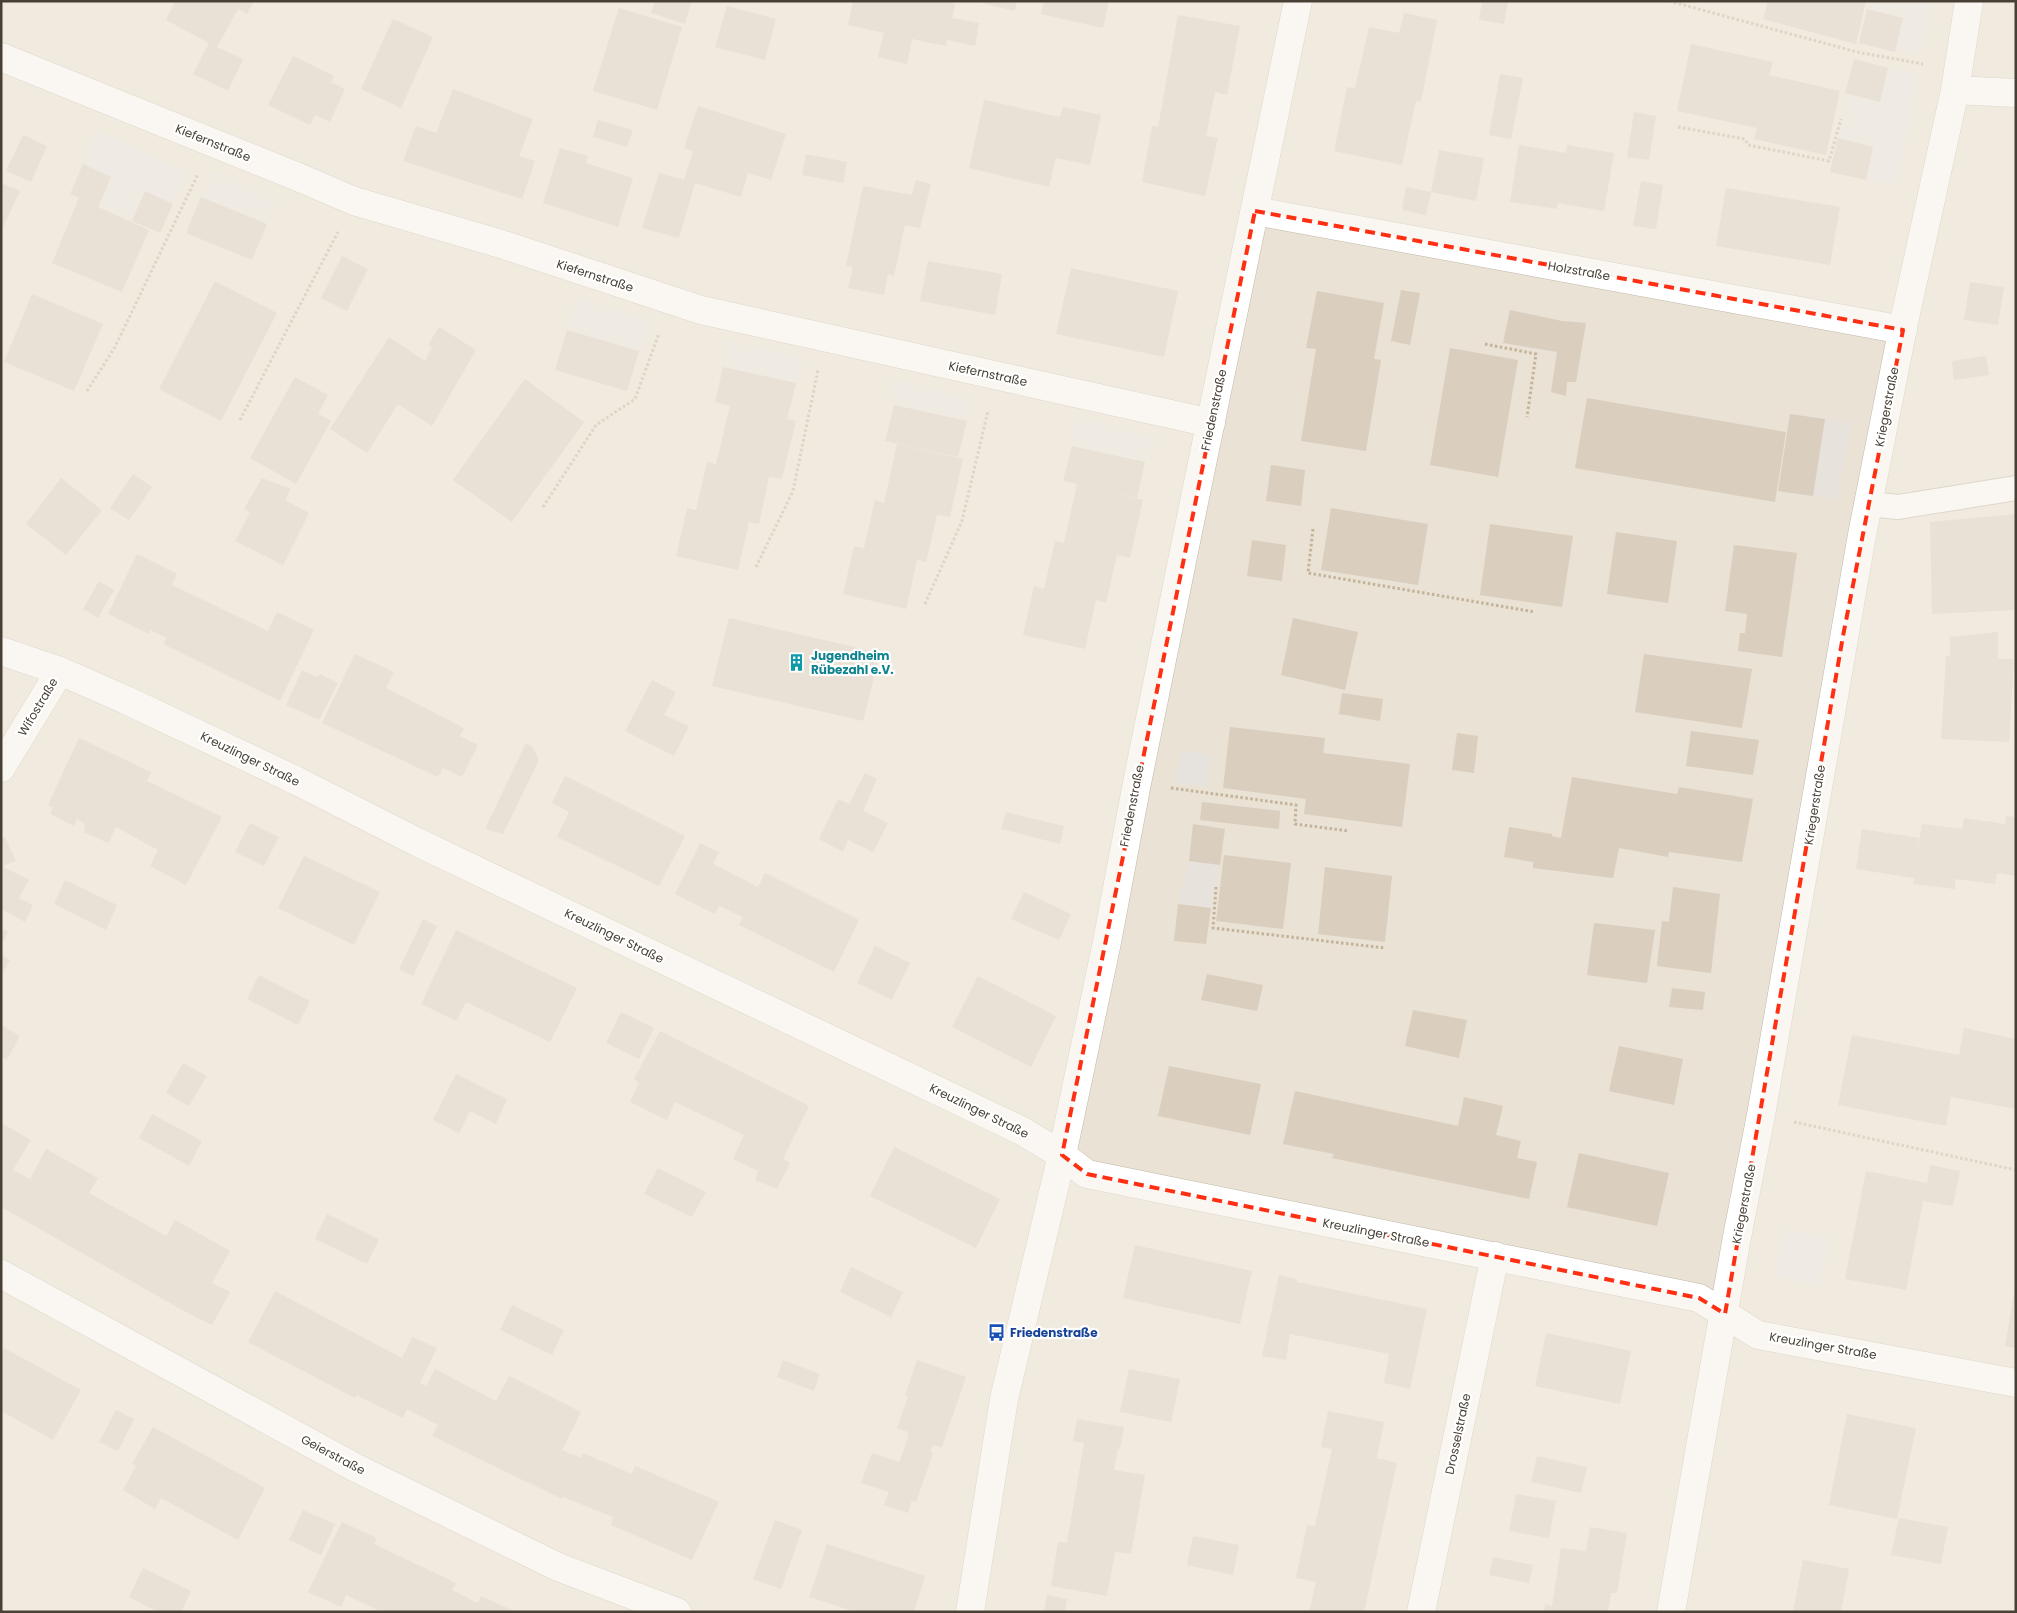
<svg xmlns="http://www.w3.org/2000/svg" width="2017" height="1613" viewBox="0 0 2017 1613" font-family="Poppins,sans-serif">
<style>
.residential{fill:#e9e2d5}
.industrial{fill:#e7e2dc}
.parking{fill:#e6e3df}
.building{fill:#dacebe}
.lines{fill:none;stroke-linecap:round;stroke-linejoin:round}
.lane-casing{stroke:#c1b8a9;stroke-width:26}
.street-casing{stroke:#c1b8a9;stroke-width:29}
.path{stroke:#c4b399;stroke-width:3;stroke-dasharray:2.5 2.5;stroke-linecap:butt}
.lane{stroke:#fff;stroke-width:24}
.street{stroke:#fff;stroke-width:28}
.marked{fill:none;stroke:#ff2f14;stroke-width:4;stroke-dasharray:10 6;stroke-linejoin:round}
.labels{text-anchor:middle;stroke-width:4.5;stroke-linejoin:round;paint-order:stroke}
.street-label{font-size:12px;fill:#484035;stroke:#fff}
.culture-label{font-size:12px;font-weight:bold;fill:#0d838f;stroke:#fff;text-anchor:start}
.transit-label{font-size:12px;font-weight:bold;fill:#164399;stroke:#fff;text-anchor:start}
</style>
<rect width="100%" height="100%" fill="#f5f0e7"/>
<!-- residential -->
<path class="residential" d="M1 1H2016V1612H1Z"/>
<!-- industrial -->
<path class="industrial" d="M1869 1H1907L1895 52 1859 43Z
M1854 59 1888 68 1866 180 1830 172Z
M83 164 173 204 160 233 70 194Z
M214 170 277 198 252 260 186 233Z
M576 298 651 320 627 391 555 370Z
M725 339 803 358 788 418 715 402 723 367Z
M890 378 971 399 958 457 885 441 894 405Z
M1790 414 1852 423 1837 499 1778 491Z
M1071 415 1157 438 1145 462 1137 498 1063 481 1072 446Z
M1193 824 1225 829 1206 944 1174 941 1178 904 1189 861Z"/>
<!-- parking -->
<path class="parking" d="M1907 1H1930L1921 52 1895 50Z
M1888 68 1918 75 1897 184 1866 180Z
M97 131 187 172 173 204 83 164Z
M1181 751 1211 755 1207 787 1176 783Z
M1783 1230 1829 1238 1820 1285 1774 1276Z"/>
<!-- building -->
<path class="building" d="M175 1H254L247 14 238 9 217 47 243 59 228 91 193 74 209 43 166 20Z
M655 1H692L685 24 651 13Z
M853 1H944L955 4 952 18 979 23 975 46 947 40 946 46 912 39 907 64 878 57 884 33 848 25Z
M983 1H1017L1015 11 982 3Z
M1044 1H1109L1103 28 1041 14Z
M1482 1H1508L1504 24 1479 20Z
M1768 1H1866L1856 44 1763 19Z
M727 6 776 19 765 60 715 47Z
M619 8 682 27 657 110 593 91Z
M1867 9 1903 18 1895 52 1859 43Z
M1404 13 1437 20 1421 102 1416 101 1402 165 1334 151 1347 87 1355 88 1369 27 1399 33Z
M1178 15 1240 26 1227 95 1215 92 1206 136 1218 138 1205 196 1142 182 1152 126 1158 127Z
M393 19 433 37 401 108 361 89Z
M1691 44 1773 62 1769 75 1840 91 1826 155 1754 139 1757 128 1677 111Z
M293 56 334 76 331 82 345 89 330 122 315 115 310 125 268 105Z
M1854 59 1888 68 1880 102 1845 93Z
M1500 74 1523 78 1511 139 1489 135Z
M453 89 533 119 519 156 535 161 522 199 403 161 416 126 436 133Z
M984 100 1060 117 1063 107 1101 115 1090 165 1056 158 1049 187 969 168Z
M698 106 786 134 771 180 748 173 741 197 695 183 679 238 642 228 659 173 684 180 693 151 684 148Z
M1634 112 1656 116 1649 160 1627 157Z
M598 120 633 130 627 147 593 137Z
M23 135 47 146 31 182 6 171Z
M1838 138 1873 147 1866 180 1830 172Z
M1519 145 1566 153 1567 145 1614 153 1604 211 1558 203 1557 209 1510 202Z
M560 148 588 156 586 163 633 178 618 227 543 203Z
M1439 150 1484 158 1476 201 1431 192Z
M806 154 847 162 843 183 802 175Z
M83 164 111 177 98 207 149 230 122 292 52 263 79 198 70 194Z
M916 180 931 184 920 228 905 225 894 276 888 274 884 295 848 288 853 267 846 266 863 186 912 195Z
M1641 181 1663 185 1656 229 1633 226Z
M1 183 20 191 1 231Z
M1406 187 1431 192 1426 215 1402 210Z
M1726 188 1840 207 1830 265 1716 246Z
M145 191 173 204 160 233 132 221Z
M201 197 267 224 252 260 186 233Z
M342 256 368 269 347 311 321 298Z
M928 261 1002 274 995 315 920 301Z
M1071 268 1178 291 1164 357 1056 334Z
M215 281 277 313 221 421 159 389Z
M1970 282 2004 287 1998 325 1964 320Z
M1401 290 1420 293 1410 345 1391 341Z
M1317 291 1384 303 1374 359 1381 360 1366 451 1301 441 1316 349 1306 348Z
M32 294 103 324 74 391 4 362Z
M1510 310 1562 321 1586 323 1576 382H1567L1566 396 1551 392 1557 352 1503 343Z
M439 327 476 350 432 426 398 404 367 453 330 429 389 337 425 361 432 347 428 345Z
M567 330 639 351 627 391 555 370Z
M1450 348 1518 360 1498 477 1430 465Z
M1986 356 1989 375 1954 380 1952 361Z
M723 367 796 383 787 419 796 421 782 479 769 477 759 524 749 522 738 570 676 556 687 508 696 510 707 462 716 464 730 406 715 402Z
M295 377 328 395 318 414 331 421 296 484 250 458Z
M525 379 584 422 512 522 453 480Z
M1587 398 1786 432 1775 502 1575 468Z
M894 405 967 421 958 457 885 441Z
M1790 414 1825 419 1813 496 1778 491Z
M897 444 963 459 950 517 937 515 926 562 917 560 906 609 843 594 854 546 864 548 875 500 884 503Z
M1072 446 1145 462 1137 498 1080 485 1143 500 1130 558 1117 555 1106 603 1096 600 1085 649 1023 635 1034 586 1044 589 1055 541 1064 543 1077 484 1063 481Z
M1271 465 1305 470 1301 506 1266 501Z
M133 474 152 487 129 520 110 508Z
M61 478 102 510 66 555 26 524Z
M262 478 291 489 285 500 309 513 283 565 235 541 250 512 244 509Z
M1331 508 1428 524 1418 585 1321 570Z
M2016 514V610L1932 614 1930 522Z
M1490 524 1573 536 1562 607 1480 595Z
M1616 532 1677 541 1668 603 1607 594Z
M1252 540 1286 545 1282 581 1247 576Z
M1734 545 1797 553 1782 657 1738 651 1740 633H1745L1747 614 1725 611Z
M137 554 177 574 172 585 268 631 277 612 314 630 280 701 163 644 167 638 150 630 149 634 108 614Z
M99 581 114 590 98 618 83 609Z
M729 618 880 653 863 721 712 686Z
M1293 618 1358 632 1345 690 1281 675Z
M1998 632V659H2014L2009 742 1941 739 1946 656H1950V637Z
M355 654 394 672 386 688 464 728 460 736 478 745 462 777 443 768 438 777 322 723Z
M1644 654 1752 669 1742 728 1635 712Z
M302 670 317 677 320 674 338 683 319 720 286 705Z
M652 680 676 692 664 715 689 726 674 756 625 731Z
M1342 693 1383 699 1380 721 1339 714Z
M1230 727 1325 738 1323 753 1410 764 1402 827 1304 814 1306 799 1223 788Z
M1691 731 1759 740 1753 775 1686 766Z
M1457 733 1478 736 1474 773 1452 770Z
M79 738 151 772 147 781 222 817 186 885 150 866 158 850 116 827 108 843 84 832 85 824 77 819 74 826 50 814 53 808 48 805Z
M526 743 533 748 539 760 503 834 485 829Z
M865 773 877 779 863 811 888 823 873 852 848 840 843 852 819 839 838 799 849 804Z
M565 776 685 836 659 886 557 837 569 812 552 803Z
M1572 777 1677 794 1679 787 1753 799 1742 862 1669 852 1668 857 1619 848 1613 878 1533 868V862L1504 857 1509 827 1552 834V836L1561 838Z
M1202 802 1280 811 1279 829 1200 820Z
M1006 812 1064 826 1060 844 1001 829Z
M2006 816 2016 817V876L1997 873 1995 884 1955 879V889L1913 884 1914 878 1856 869 1862 829 1919 838 1915 866 1922 824 1962 829 1964 818 2005 824Z
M250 823 279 837 264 866 235 852Z
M1193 824 1225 829 1220 865 1189 861Z
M5 837 16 861 2 866 29 880 19 898 33 905 25 922 1 909V838Z
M700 843 719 852 713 864 758 887 765 873 859 920 834 972 739 925 743 917 719 906 715 914 675 894Z
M1224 855 1291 863 1283 929 1216 921Z
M304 856 380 892 354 945 278 908Z
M1325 867 1392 876 1385 942 1318 934Z
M65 880 117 905 106 930 54 904Z
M1673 887 1720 894 1711 973 1657 966 1662 921 1669 922Z
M1024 892 1071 914 1059 940 1011 919Z
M1178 904 1211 908 1206 944 1174 941Z
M423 919 437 926 413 976 399 969Z
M1594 923 1655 930 1647 983 1587 975Z
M1 928 8 932 1 945Z
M456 930 577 988 550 1042 466 1002 456 1021 421 1004Z
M875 946 910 963 892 1000 857 983Z
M1 954 10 960 1 976Z
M1207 974 1263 985 1257 1011 1201 1000Z
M259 975 310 1001 298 1025 247 999Z
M978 976 1056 1016 1031 1067 952 1027Z
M1672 988 1705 992 1703 1010 1669 1007Z
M1413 1010 1467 1020 1459 1058 1405 1046Z
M621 1012 654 1028 639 1059 606 1043Z
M1 1025 20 1036 7 1060 1 1057Z
M1964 1028 2016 1039V1109L1951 1097 1946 1126 1838 1105 1852 1035 1959 1055Z
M660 1031 809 1106 783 1159 790 1163 777 1189 755 1180 758 1171 733 1159 744 1135 675 1102 667 1120 630 1102 639 1082 634 1079Z
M1619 1046 1683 1059 1674 1105 1609 1091Z
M183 1063 207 1076 189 1106 166 1093Z
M1169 1066 1261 1084 1250 1135 1158 1116Z
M456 1074 507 1099 496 1124 470 1111 459 1133 433 1120Z
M1295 1091 1458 1126 1464 1097 1503 1106 1496 1135 1521 1141 1517 1158 1537 1162 1529 1199 1332 1158 1334 1154 1283 1144Z
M152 1114 202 1141 189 1166 139 1138Z
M1 1123 31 1140 13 1170 30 1179 46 1149 98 1178 89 1193 166 1236 175 1220 230 1251 212 1283 230 1292 212 1325 193 1316 1 1207Z
M894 1147 1000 1199 976 1248 870 1196Z
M1579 1153 1669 1173 1657 1226 1567 1207Z
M1930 1165 1960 1171 1953 1206 1923 1201 1906 1290 1845 1279 1866 1171 1927 1183Z
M658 1168 706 1192 692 1217 644 1194Z
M327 1214 379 1239 367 1264 315 1239Z
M1135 1245 1252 1271 1240 1324 1123 1298Z
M851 1267 903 1292 891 1317 840 1292Z
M1279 1275 1297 1279V1282L1427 1309 1410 1389 1384 1383 1389 1354 1290 1334 1286 1360 1262 1356Z
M2015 1287H2016V1348L2005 1346Z
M275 1291 402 1358 412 1337 437 1348 420 1383 426 1386 435 1369 496 1401 509 1376 581 1412 562 1450 581 1458 583 1453 632 1474 635 1466 719 1502 692 1560 611 1525 613 1517 563 1497 562 1499 432 1436 438 1425 407 1409 403 1418 356 1395 355 1398 248 1342Z
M512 1305 564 1330 552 1355 500 1330Z
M1546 1333 1631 1351 1620 1404 1535 1386Z
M4 1348 81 1390 53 1440 1 1411V1353Z
M783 1360 820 1374 814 1391 777 1377Z
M917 1360 966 1377 942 1447 933 1445 930 1451 933 1453 916 1502 912 1500 908 1513 884 1505 889 1492 861 1483 872 1453 899 1462 909 1436 907 1435 908 1432 897 1428 908 1397 905 1395Z
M1129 1369 1180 1379 1171 1422 1120 1412Z
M116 1410 134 1419 118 1451 99 1442Z
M1328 1411 1384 1422 1377 1458 1397 1463 1364 1612H1309L1316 1582 1296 1578 1307 1525 1315 1526 1332 1449 1321 1447Z
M1847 1414 1916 1428 1897 1519 1829 1505Z
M1077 1419 1124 1427 1120 1449H1118L1114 1470 1145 1475 1131 1554 1115 1552 1107 1596 1051 1586 1058 1542 1067 1543 1084 1443 1073 1441Z
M153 1427 265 1488 238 1540 161 1498 155 1509 123 1490 136 1466 132 1464Z
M1537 1456 1587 1467 1581 1493 1531 1482Z
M1516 1494 1556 1501 1549 1538 1509 1531Z
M303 1510 335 1524 321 1555 289 1540Z
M1899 1518 1948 1527 1941 1564 1891 1555Z
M775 1520 802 1530 781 1589 753 1579Z
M342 1522 377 1538 374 1544 456 1583 452 1590 478 1603 481 1596 516 1612H382L346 1595 341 1607 308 1592Z
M1590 1527 1627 1533 1617 1593H1611L1608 1612H1544L1545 1604 1552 1606 1561 1548 1586 1551Z
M1193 1536 1239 1545 1233 1575 1187 1565Z
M827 1544 925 1576 914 1612H856L809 1597Z
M1493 1557 1533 1565 1529 1583 1489 1575Z
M1803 1560 1849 1569 1841 1612H1793Z
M143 1568 191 1591 181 1612H158L129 1597Z
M1047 1595 1067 1599 1065 1612H1044Z"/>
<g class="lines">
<defs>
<path id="lane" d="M1869 504 1898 507 2016 488"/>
<path id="street" d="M1 57 298 177 354 201 501 244 701 310 1211 423
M1955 90 2016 93
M1255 211 1903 330
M1 651 60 671 126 700 295 780 417 842 1022 1131 1062 1155 1087 1174 1699 1298 1758 1335 2016 1383
M1 768 60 671
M1 1274 356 1468 558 1567 677 1612
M970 1612 1004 1399 1062 1155 1107 942 1137 783 1192 512 1298 1
M1421 1612 1495 1256
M1671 1612 1737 1237 1761 1115 1862 535 1904 322 1955 90 1969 1"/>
</defs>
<!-- lane casing -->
<use href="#lane" class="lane-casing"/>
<!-- street casing -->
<use href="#street" class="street-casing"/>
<!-- path -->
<path class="path" d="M1669 1 1857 52 1923 64
M1124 2V1
M1678 127 1745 139 1748 145 1829 161 1841 119
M1485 344 1536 354 1527 417
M87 391 115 347 198 174
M240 420 338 232
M543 507 596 425 635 399 659 333
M1313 529 1308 573 1535 612
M756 567 793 491 818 370
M925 604 962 521 988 411
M1171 788 1296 805 1295 824 1349 831
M1216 887 1213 928 1385 948
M1794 1122 2016 1170"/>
<!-- lane -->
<use href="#lane" class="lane"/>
<!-- street -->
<use href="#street" class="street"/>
</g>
<!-- marked area -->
<path d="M0 0H2017V1613H0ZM1255 211 1903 330 1843 636 1725 1314 1699 1298 1087 1174 1062 1155Z" fill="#f5f0e7" fill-opacity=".55" fill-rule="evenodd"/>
<path class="marked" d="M1255 211 1903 330 1843 636 1725 1314 1699 1298 1087 1174 1062 1155Z"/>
<!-- icons -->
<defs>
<symbol id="building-bare" viewBox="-9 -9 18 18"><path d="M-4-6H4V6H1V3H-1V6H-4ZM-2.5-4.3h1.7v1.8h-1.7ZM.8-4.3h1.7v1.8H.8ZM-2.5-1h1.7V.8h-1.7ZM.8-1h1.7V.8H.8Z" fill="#0f9aa8" stroke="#fff" stroke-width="2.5" paint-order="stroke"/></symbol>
<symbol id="bus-bare" viewBox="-9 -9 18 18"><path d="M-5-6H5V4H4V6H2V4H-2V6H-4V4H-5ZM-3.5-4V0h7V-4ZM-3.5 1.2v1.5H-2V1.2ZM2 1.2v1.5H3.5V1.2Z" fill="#1a4fb4" stroke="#fff" stroke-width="2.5" paint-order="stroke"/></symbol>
</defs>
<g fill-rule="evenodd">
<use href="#building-bare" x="784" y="650" width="25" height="25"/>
<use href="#bus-bare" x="984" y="1320" width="25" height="25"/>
</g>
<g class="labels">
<!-- street labels -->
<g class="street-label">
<text transform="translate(213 143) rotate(22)" y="4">Kiefernstraße</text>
<text transform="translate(1579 271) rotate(10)" y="4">Holzstraße</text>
<text transform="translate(595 276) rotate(18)" y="4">Kiefernstraße</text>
<text transform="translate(988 374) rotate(12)" y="4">Kiefernstraße</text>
<text transform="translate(1887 407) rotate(-79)" y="4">Kriegerstraße</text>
<text transform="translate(1214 410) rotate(-78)" y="4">Friedenstraße</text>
<text transform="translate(38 707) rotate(-59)" y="4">Wifostraße</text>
<text transform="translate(250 759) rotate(26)" y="4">Kreuzlinger Straße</text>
<text transform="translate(1815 805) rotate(-81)" y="4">Kriegerstraße</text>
<text transform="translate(1132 806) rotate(-79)" y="4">Friedenstraße</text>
<text transform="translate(614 936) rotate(26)" y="4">Kreuzlinger Straße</text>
<text transform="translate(979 1111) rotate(26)" y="4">Kreuzlinger Straße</text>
<text transform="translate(1744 1204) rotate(-79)" y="4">Kriegerstraße</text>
<text transform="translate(1376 1233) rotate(11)" y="4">Kreuzlinger Straße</text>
<text transform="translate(1823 1346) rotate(10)" y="4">Kreuzlinger Straße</text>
<text transform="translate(1458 1434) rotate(-78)" y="4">Drosselstraße</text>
<text transform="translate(333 1455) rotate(28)" y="4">Geierstraße</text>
</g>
<!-- culture labels -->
<g class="culture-label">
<text x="811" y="660">Jugendheim<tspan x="811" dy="14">Rübezahl e.V.</tspan></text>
</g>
<!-- transit labels -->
<g class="transit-label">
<text x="1010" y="1337">Friedenstraße</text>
</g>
</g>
<!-- border -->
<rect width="2017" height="1613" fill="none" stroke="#484035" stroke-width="5"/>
</svg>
